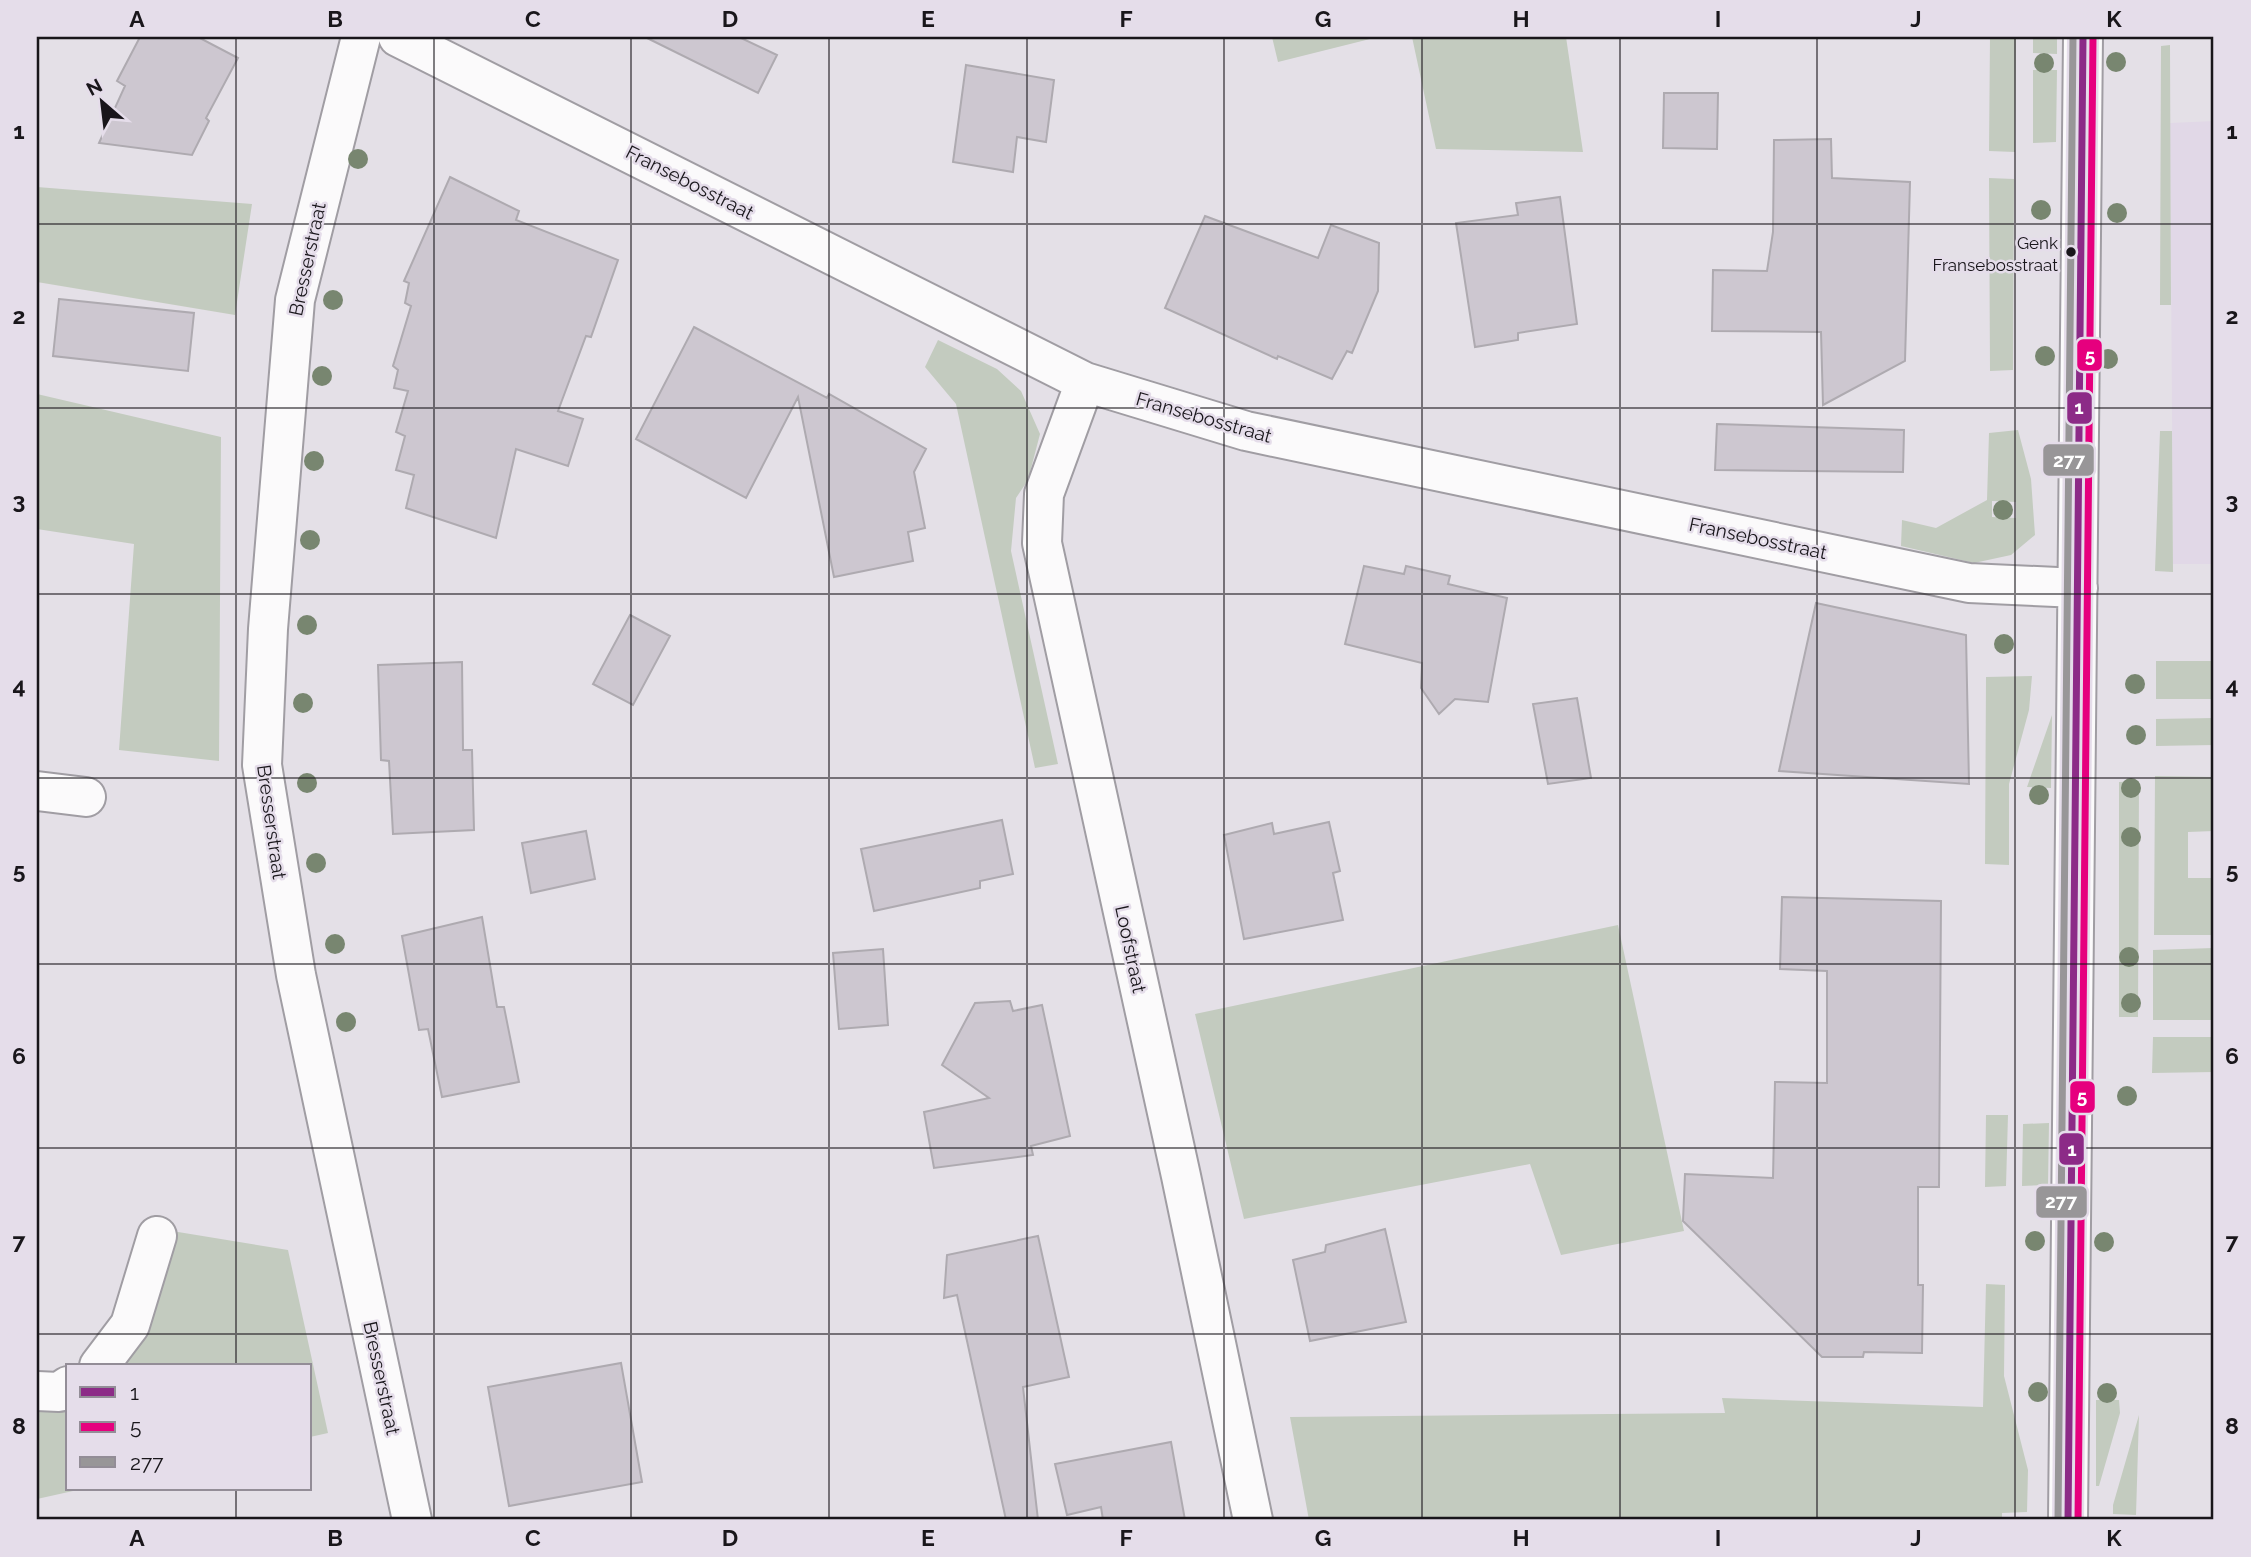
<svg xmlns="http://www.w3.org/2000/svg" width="2251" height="1557" viewBox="0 0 2251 1557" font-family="Raleway,sans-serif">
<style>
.built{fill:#e1d8e7}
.green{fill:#c3cbbf;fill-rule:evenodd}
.building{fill:#cdc7d0;stroke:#aeaab0;stroke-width:2}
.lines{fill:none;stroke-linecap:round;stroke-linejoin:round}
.minor-casing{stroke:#a09da3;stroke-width:42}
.minor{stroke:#fbfafb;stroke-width:38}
.bus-1-casing{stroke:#e5ddea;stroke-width:12}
.bus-2-casing{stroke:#e5ddea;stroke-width:12}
.bus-3-casing{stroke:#e5ddea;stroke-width:12}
.bus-1{stroke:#8c2b87;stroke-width:7}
.bus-2{stroke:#e6007e;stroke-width:7}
.bus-3{stroke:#989698;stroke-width:7}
.tree{fill:#788670}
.grid{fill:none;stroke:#19161b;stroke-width:2;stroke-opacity:0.55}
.bus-dot{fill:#19161b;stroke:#e5ddea;stroke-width:2.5}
.labels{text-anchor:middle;stroke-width:5;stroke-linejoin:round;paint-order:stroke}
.bus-label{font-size:17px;fill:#19161b;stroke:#e5ddea;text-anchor:end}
.street-label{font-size:19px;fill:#19161b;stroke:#e5ddea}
.line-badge{stroke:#e5ddea;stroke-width:2.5}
.badge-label{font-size:19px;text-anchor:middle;font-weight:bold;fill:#fff}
.neatline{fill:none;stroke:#19161b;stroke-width:2.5}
.grid-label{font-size:23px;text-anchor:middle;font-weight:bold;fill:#19161b}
</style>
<rect width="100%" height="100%" fill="#e4e0e7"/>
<!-- built -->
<path class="built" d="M2214 121V564H2173L2170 123Z"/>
<!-- green -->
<path class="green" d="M1272 37H1378L1278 62Z
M1412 37H1566L1583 152 1436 149Z
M1990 37H2016L2015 152 1989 151Z
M2033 37H2057V54L2033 53Z
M2170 45 2171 305H2160L2161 46Z
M2033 70H2057L2056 142 2033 143Z
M1989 178 2014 179 2013 370 1990 371Z
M37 187 252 204 235 315 37 282Z
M938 340 997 369 1021 391 1040 434 1028 480 1016 498 1011 551 1058 764 1035 768 956 404 925 367Z
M37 394 221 437 219 761 119 750 134 544 37 529Z
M2018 430 2031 479 2035 535 2011 555 1974 563 1901 546 1902 520 1936 528 1987 500 1989 433ZM1992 501 2016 502V518L1992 517Z
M2160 431H2172L2173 572 2155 571Z
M2156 661H2214V699H2156Z
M2032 676 2029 710 2009 784V865L1985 864 1986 677Z
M2052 715 2051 788 2027 787Z
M2214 718V745L2156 746V719Z
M2155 776 2214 777V831L2188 832V878H2214V935H2154Z
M2139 781 2138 1017H2119V782Z
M1618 925 1684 1231 1561 1255 1530 1164 1244 1219 1195 1014Z
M2213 948 2214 1020H2153V950Z
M2153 1037H2214V1072L2152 1073Z
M1986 1115H2008L2006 1186 1985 1187Z
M2049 1123 2048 1185 2022 1186 2023 1124Z
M172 1231 288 1250 328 1433 310 1437V1366H124L141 1344Z
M1986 1284 2005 1285 2004 1376 2028 1470 2027 1512 2002 1513V1520H1309L1290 1417 1725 1413 1722 1398 1983 1407Z
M2096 1400H2119L2120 1413 2099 1486H2096Z
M68 1406V1489H82L37 1499V1409Z
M2139 1415 2136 1515 2113 1514V1505Z"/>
<!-- building -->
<path class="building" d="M140 37H198L238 58 206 118 209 121 192 155 99 143 125 86 117 81Z
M645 37H739L777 55 758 93Z
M966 65 1054 80 1046 142 1017 137 1013 172 953 162Z
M1664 93H1718L1717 149 1663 148Z
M1831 139 1832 178 1910 182 1905 361 1823 405 1821 332 1712 331 1713 270 1767 271 1773 232 1774 140Z
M450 177 519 211 516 220 618 260 591 337 586 336 558 411 583 419 568 466 516 449 496 538 406 508 414 475 396 470 405 436 396 432 408 391 394 388 398 370 393 366 411 306 405 303 409 283 404 281Z
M1560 197 1577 324 1518 333V340L1475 347 1456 223 1518 215 1516 203Z
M1205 216 1318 258 1331 225 1379 243 1378 291 1352 353 1347 351 1332 379 1278 356 1277 359 1165 308Z
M59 299 194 313 188 371 53 356Z
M694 327 827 398 829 394 926 449 914 472 925 528 908 532 913 561 834 577 798 397 746 498 636 439Z
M1717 424 1904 430 1903 472 1715 470Z
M1364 566 1404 574 1406 566 1450 576 1448 584 1507 598 1488 702 1455 699 1439 714 1421 688 1422 663 1345 644Z
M1816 603 1966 635 1969 784 1779 771Z
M630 615 670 636 633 705 593 684Z
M462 662 463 750H472L474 830 393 834 389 761 381 760 378 665Z
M1577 698 1591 778 1548 784 1533 704Z
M1002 820 1013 874 980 881V888L874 911 861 849Z
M1329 822 1340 871 1333 873 1343 920 1244 939 1224 835 1272 823 1274 834Z
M586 831 595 879 531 893 522 843Z
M1782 897 1941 901 1939 1187H1918V1285H1923L1922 1353 1864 1352 1863 1357H1822L1683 1221 1685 1174 1773 1178 1775 1082 1827 1083V971L1780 969Z
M482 917 497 1007H504L519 1082 442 1097 428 1029 419 1030 402 936Z
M883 949 888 1025 839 1029 833 953Z
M1010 1001 1013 1011 1042 1005 1070 1136 1031 1146 1033 1155 934 1168 924 1112 989 1098 942 1065 975 1003Z
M1385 1229 1406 1322 1310 1341 1293 1260 1325 1252 1326 1245Z
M1038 1236 1069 1377 1023 1387 1038 1520H1006L957 1295 944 1298 947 1255Z
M621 1363 642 1482 509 1506 488 1387Z
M1171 1442 1185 1520H1103L1101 1507 1067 1515 1055 1464Z"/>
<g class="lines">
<defs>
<path id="minor" d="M361 37 295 300 268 629 262 765 296 975 412 1520
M398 37 1085 382 1246 431 1969 583 2078 588
M1085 382 1044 494 1042 543 1181 1176 1253 1520
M37 791 86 797
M99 1366 130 1325 157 1236
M37 1391 59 1392 68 1386
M2068 1520 2083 37"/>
</defs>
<!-- minor casing -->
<use href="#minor" class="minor-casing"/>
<!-- minor -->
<use href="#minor" class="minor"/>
<defs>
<path id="bus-1" d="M2068 1520 2083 37"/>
<path id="bus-2" d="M2078 1520 2093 37"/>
<path id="bus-3" d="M2058 1520 2073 37"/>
</defs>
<!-- bus-1 casing -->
<use href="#bus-1" class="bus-1-casing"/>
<!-- bus-2 casing -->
<use href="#bus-2" class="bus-2-casing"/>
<!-- bus-3 casing -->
<use href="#bus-3" class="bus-3-casing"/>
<!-- bus-1 -->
<use href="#bus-1" class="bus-1"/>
<!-- bus-2 -->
<use href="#bus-2" class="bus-2"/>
<!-- bus-3 -->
<use href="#bus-3" class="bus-3"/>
</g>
<!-- trees -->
<g class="tree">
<circle cx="2116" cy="62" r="10"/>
<circle cx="2044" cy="63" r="10"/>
<circle cx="358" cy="159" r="10"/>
<circle cx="2041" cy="210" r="10"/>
<circle cx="2117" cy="213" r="10"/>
<circle cx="333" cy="300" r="10"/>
<circle cx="2045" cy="356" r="10"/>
<circle cx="2108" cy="359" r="10"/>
<circle cx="322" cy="376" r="10"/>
<circle cx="314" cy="461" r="10"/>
<circle cx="2003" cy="510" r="10"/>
<circle cx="310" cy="540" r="10"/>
<circle cx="307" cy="625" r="10"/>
<circle cx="2004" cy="644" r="10"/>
<circle cx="2135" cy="684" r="10"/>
<circle cx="303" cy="703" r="10"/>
<circle cx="2136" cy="735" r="10"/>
<circle cx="307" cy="783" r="10"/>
<circle cx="2131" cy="788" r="10"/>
<circle cx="2039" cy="795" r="10"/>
<circle cx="2131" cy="837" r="10"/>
<circle cx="316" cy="863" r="10"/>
<circle cx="335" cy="944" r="10"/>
<circle cx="2129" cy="957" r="10"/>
<circle cx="2131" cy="1003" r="10"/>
<circle cx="346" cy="1022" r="10"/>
<circle cx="2127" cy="1096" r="10"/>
<circle cx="2035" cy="1241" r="10"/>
<circle cx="2104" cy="1242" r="10"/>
<circle cx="2038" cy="1392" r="10"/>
<circle cx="2107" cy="1393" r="10"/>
</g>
<!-- grid -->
<path class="grid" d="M236 37V1366M434 37V1520M631 37V1520M829 37V1520M1027 37V1520M1224 37V1520M1422 37V1520M1620 37V1520M1817 37V1520M2015 37V1520M37 224H2214M37 408H2214M37 594H2214M37 778H2214M37 964H2214M37 1148H2214M37 1334H2214M236 1489V1520"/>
<!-- markers -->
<circle class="bus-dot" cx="2071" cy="252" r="6"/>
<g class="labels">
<!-- bus labels -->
<g class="bus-label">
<text x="2058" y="249">Genk<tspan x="2058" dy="22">Fransebosstraat</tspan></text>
</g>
<!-- street labels -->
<g class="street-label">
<text transform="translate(690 182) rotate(27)" y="7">Fransebosstraat</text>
<text transform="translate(307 259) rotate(-78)" y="7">Bresserstraat</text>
<text transform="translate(1204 417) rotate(16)" y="7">Fransebosstraat</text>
<text transform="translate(1758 538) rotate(12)" y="7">Fransebosstraat</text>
<text transform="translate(272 822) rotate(82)" y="7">Bresserstraat</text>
<text transform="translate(1131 949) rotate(78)" y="7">Loofstraat</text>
<text transform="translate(382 1378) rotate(78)" y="7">Bresserstraat</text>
</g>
</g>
<g class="line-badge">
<rect x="2076" y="338" width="27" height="34" rx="7" fill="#e6007e"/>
<rect x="2066" y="391" width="27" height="34" rx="7" fill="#8c2b87"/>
<rect x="2042" y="443" width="53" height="34" rx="7" fill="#989698"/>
<rect x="2069" y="1080" width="27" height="34" rx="7" fill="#e6007e"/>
<rect x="2058" y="1132" width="27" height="34" rx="7" fill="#8c2b87"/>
<rect x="2035" y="1185" width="53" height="34" rx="7" fill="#989698"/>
</g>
<g class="badge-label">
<text x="2090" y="362">5</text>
<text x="2079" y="414">1</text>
<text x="2069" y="467">277</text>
<text x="2082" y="1103">5</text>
<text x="2072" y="1156">1</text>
<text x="2061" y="1208">277</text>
</g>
<!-- border -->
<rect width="2251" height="1557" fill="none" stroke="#e5ddea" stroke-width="77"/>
<!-- legend -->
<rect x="66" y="1364" width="245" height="126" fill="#e5ddea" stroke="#938d97" stroke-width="2"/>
<rect x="80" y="1387" width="35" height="10" fill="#8c2b87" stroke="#938d97" stroke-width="2"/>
<text x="130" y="1400" font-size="21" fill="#19161b">1</text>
<rect x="80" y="1422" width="35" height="10" fill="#e6007e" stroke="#938d97" stroke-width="2"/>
<text x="130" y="1434" font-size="21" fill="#19161b">5</text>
<rect x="80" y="1457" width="35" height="10" fill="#989698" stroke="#938d97" stroke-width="2"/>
<text x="130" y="1470" font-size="21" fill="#19161b">277</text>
<!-- north arrow -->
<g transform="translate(102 102) rotate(332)" stroke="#e5ddea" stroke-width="5" paint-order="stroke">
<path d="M0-5L12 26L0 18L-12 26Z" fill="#19161b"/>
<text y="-10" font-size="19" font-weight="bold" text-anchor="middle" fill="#19161b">N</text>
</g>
<rect x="38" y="38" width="2174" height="1480" class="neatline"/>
<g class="grid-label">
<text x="137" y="27">A</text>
<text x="335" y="27">B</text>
<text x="533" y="27">C</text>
<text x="730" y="27">D</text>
<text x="928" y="27">E</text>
<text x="1126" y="27">F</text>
<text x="1323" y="27">G</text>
<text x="1521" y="27">H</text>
<text x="1718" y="27">I</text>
<text x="1916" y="27">J</text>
<text x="2114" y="27">K</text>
<text x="19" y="139">1</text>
<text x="2232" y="139">1</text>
<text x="19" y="324">2</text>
<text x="2232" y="324">2</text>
<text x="19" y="509">3</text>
<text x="2232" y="509">3</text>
<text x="19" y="694">4</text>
<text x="2232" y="694">4</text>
<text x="19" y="879">5</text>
<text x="2232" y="879">5</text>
<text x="19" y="1064">6</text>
<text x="2232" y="1064">6</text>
<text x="19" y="1249">7</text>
<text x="2232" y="1249">7</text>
<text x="19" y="1434">8</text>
<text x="2232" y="1434">8</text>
<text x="137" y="1546">A</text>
<text x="335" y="1546">B</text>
<text x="533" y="1546">C</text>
<text x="730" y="1546">D</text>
<text x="928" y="1546">E</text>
<text x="1126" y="1546">F</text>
<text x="1323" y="1546">G</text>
<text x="1521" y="1546">H</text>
<text x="1718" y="1546">I</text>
<text x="1916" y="1546">J</text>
<text x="2114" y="1546">K</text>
</g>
</svg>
